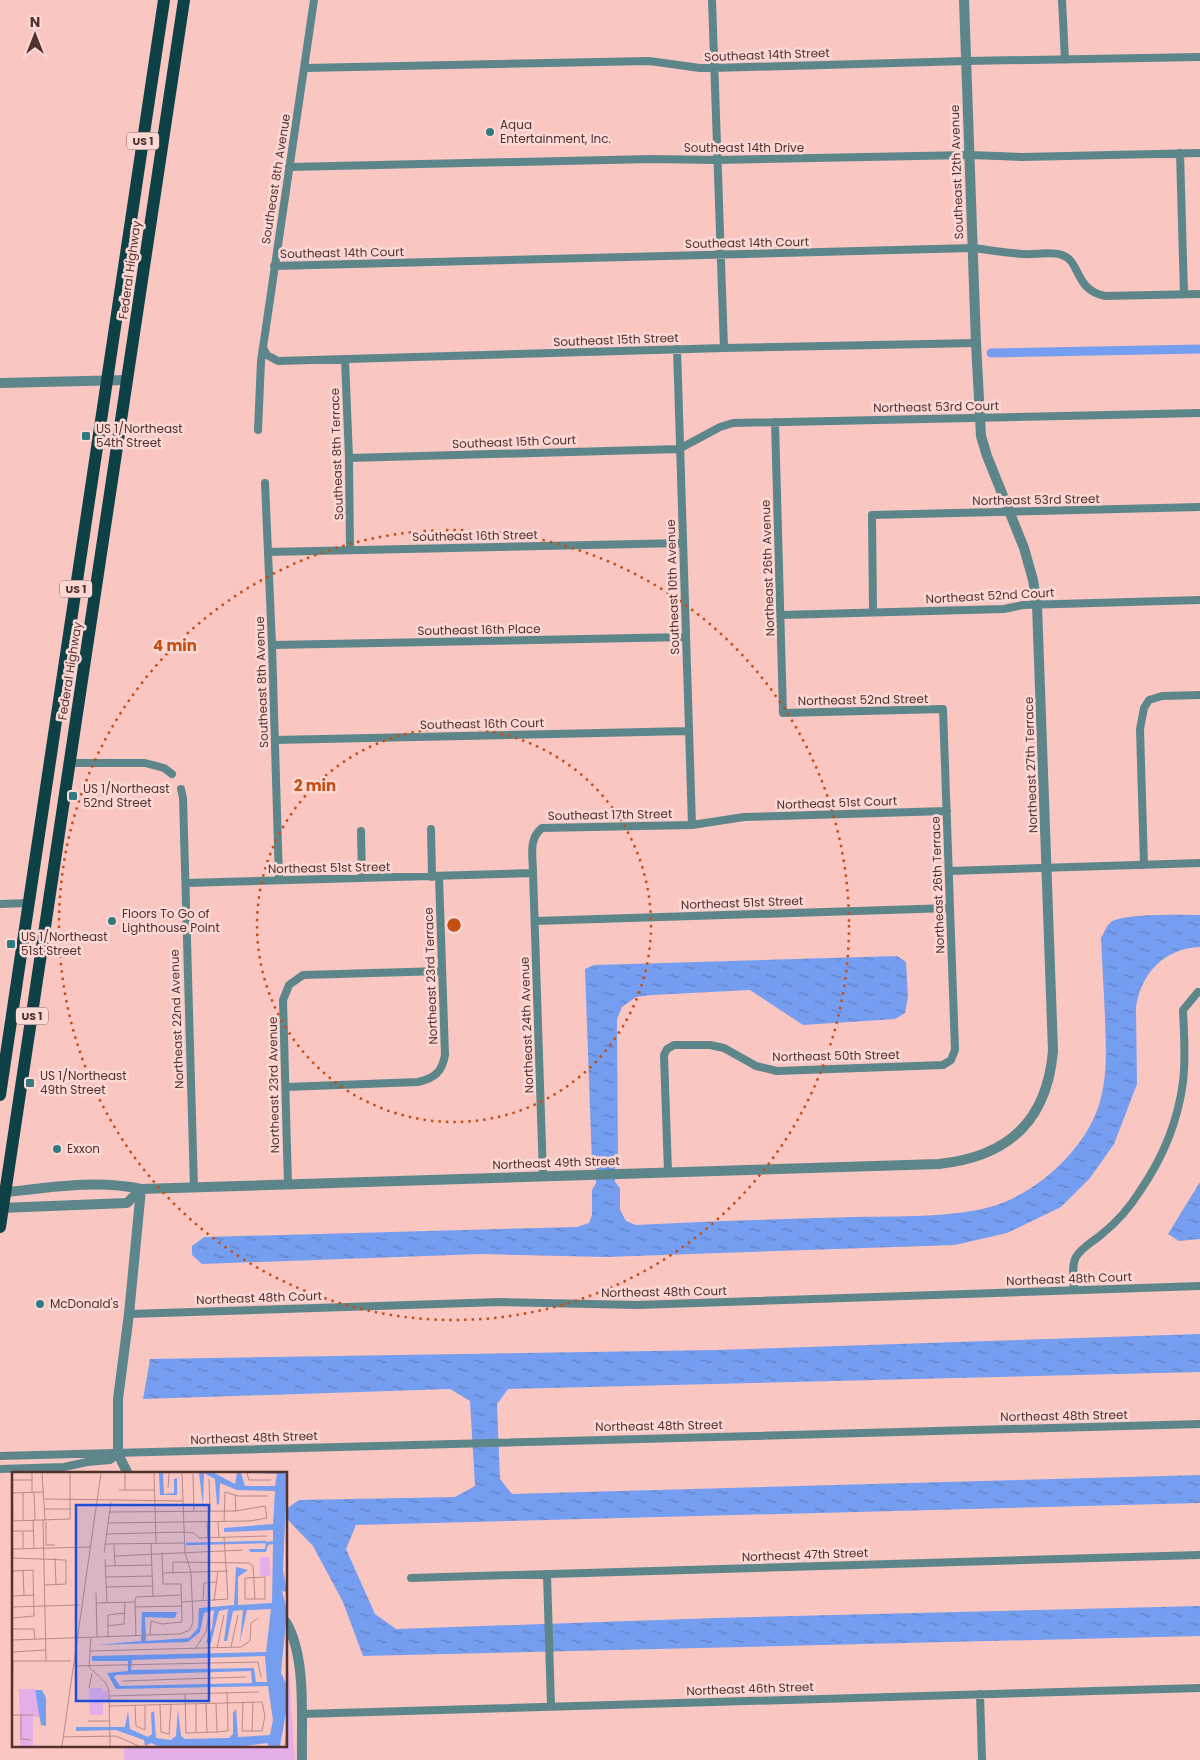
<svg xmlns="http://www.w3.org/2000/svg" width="1200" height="1760" viewBox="0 0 1200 1760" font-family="Poppins,sans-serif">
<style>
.green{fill:#e4afe9}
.water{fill:url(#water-ripples)}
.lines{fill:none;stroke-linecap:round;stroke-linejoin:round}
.canal{stroke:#759ef0;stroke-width:9}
.minor{stroke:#5d868a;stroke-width:8}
.tertiary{stroke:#5d868a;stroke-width:10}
.primary{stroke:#0e4145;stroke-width:12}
.ring{fill:none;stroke:#c34f15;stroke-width:2.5;stroke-dasharray:2.5 5}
.poi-dot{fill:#317a81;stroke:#fcd8d5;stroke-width:2}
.labels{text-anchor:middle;stroke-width:5;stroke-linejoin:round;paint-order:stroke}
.shield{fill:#fcd8d5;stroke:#866361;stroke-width:1}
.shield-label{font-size:11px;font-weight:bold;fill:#53312f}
.street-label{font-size:12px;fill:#53312f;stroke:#fcd8d5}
.poi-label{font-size:12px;fill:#53312f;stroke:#fcd8d5;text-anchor:start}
.inset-river{fill:none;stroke:#759ef0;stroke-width:2.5}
.inset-road{fill:none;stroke:#b78a87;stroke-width:1}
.view{fill:#1d4ed8;fill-opacity:0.15;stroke:#1d4ed8;stroke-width:2.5}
.inset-edge{fill:none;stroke:#53312f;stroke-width:2.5}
.centre{fill:#c34f15;stroke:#fcd8d5;stroke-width:2.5}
.ring-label{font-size:15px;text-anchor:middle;font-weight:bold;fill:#c34f15;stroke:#fcd8d5;stroke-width:5;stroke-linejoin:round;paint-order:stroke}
</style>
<defs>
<pattern id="water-ripples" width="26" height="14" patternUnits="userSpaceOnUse" patternTransform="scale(1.25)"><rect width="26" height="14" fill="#759ef0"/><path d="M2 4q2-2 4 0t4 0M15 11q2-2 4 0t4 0" fill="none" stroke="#6381c3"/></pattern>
</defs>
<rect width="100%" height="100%" fill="#fac6c1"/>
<!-- green -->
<path class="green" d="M286 1672H289L295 1760H124V1746H286Z"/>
<!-- water -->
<path class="water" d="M1200 915V947C1165 948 1141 973 1136 1007L1137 1084 1114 1144 1090 1178 1061 1207 1007 1233 955 1245 605 1257 481 1254 202 1264 192 1255V1246L204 1237 577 1227 589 1223 592 1215V1190L596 1183V1165L592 1163 585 969 594 965 897 956 906 962 908 997 905 1013 895 1019 803 1025 750 990 652 995 636 997 622 1007 617 1019 618 1162 615 1166V1182L620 1188V1210L626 1221 636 1225C709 1221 782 1219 855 1217 898 1216 948 1218 990 1207 1035 1195 1083 1151 1098 1108 1108 1079 1106 1048 1105 1018 1104 991 1102 965 1101 938 1104 933 1106 926 1111 922 1125 913 1181 915 1200 915Z
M1200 1182V1239L1179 1241 1168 1234Z
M1200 1334V1372L508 1389 497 1404 500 1479 512 1494 1200 1475V1503L356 1525 346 1549 375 1614 396 1629 715 1618 1200 1606V1636L363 1656 343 1602 313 1546 286 1518V1509L299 1500 455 1497 475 1486 470 1401 450 1389 143 1399 150 1359 715 1350Z"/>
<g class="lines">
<!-- canal -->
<path class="canal" d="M991 353 1200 349"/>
<!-- minor -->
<path class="minor" d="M712 0 724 348
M1062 0 1065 60
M305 68 649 61 700 68H713L966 61 1200 57
M1180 153 1184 294
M289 167 651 159 717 160 969 155 1022 157 1200 153
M274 266 973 248C989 250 1006 253 1023 254 1035 255 1050 251 1062 255 1081 261 1074 290 1105 296L1200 294
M263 348 267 355 278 361 724 348 976 343
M677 349 692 825
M345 359 349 458 350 549
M258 430 261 361 314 0
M349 458 679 449 720 427 733 423 1200 413
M265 483 272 645 279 880
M268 552 683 543
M873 612 872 515 1200 507
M781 615 1004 609 1023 605 1200 600
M272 645 686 637
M275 740 689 731
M70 763H145L164 768 172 774
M181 789 183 798 194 1188
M431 829 432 877
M361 831 362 878
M1144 865 1140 729 1144 708 1149 700 1162 696 1200 695
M949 871 1200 863
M186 883 533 873
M0 904 29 903
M535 921 950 908
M286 1087 418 1082C435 1078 442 1072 445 1055L439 877
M668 1172 664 1055 667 1049 674 1045H710L724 1048 756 1066 777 1071 943 1065 951 1060 955 1050 943 709 783 713 775 422
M543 1176 533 873C533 856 528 839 542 828L692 825 744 817 947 811
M288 1185 283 1000 289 985 303 975 442 971
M1074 1290C1074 1280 1071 1266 1076 1257 1082 1247 1094 1241 1102 1234 1117 1222 1130 1207 1140 1191 1162 1159 1178 1121 1183 1082 1186 1058 1184 1034 1183 1010L1198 992
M129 1314 500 1302 637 1305 1200 1286
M0 1456 1200 1424
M0 1469 64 1467 87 1462 110 1460 118 1454
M547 1574 551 1706
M411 1578 1200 1555
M980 1694 982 1760
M301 1714 1200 1688"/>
<!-- tertiary -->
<path class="tertiary" d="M0 383 127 380
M0 1193C46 1188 96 1179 141 1189L939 1164C1008 1157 1047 1121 1053 1051L1037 605 1033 580 1024 548 987 456 981 436 976 343 964 0
M0 1208 127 1203 141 1189
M128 1474 118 1454V1399L129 1314 141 1189
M286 1622C307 1658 301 1719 302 1760"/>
<!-- primary -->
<path class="primary" d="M0 1095 164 0
M0 1227 184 0"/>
</g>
<!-- distance rings -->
<g class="ring">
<circle cx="454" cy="925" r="197"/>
<circle cx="454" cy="925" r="395"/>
</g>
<!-- markers -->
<g class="poi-dot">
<circle cx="490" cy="132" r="5"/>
<rect x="81" y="431" width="10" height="10" rx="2.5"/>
<rect x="68" y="791" width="10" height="10" rx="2.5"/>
<circle cx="112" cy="921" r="5"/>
<rect x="6" y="939" width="10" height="10" rx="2.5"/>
<rect x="25" y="1078" width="10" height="10" rx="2.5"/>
<circle cx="57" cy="1149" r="5"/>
<circle cx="40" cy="1304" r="5"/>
</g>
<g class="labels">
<!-- shield labels -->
<g class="shield">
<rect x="127" y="132.5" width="32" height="17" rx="4"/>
<rect x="60" y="580.5" width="32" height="17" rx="4"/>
<rect x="16" y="1007.5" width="32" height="17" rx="4"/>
</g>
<g class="shield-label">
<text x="143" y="145">US 1</text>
<text x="76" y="593">US 1</text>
<text x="32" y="1020">US 1</text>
</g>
<!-- street labels -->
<g class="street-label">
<text transform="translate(767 55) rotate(-2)" y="4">Southeast 14th Street</text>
<text x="744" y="152">Southeast 14th Drive</text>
<text transform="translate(957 172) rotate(-92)" y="4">Southeast 12th Avenue</text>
<text transform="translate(276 179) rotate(-81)" y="4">Southeast 8th Avenue</text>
<text transform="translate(747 243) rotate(-1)" y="4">Southeast 14th Court</text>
<text transform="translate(342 253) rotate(-1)" y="4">Southeast 14th Court</text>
<text transform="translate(130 270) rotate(-82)" y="4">Federal Highway</text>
<text transform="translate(616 340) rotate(-2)" y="4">Southeast 15th Street</text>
<text transform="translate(936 407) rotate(-1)" y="4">Northeast 53rd Court</text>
<text transform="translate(514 442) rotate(-2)" y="4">Southeast 15th Court</text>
<text transform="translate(337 454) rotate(-92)" y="4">Southeast 8th Terrace</text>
<text transform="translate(1036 500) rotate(-1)" y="4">Northeast 53rd Street</text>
<text transform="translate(475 536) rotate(-1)" y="4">Southeast 16th Street</text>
<text transform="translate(768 568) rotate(-92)" y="4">Northeast 26th Avenue</text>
<text transform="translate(673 587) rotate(-92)" y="4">Southeast 10th Avenue</text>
<text transform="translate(990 596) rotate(-3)" y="4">Northeast 52nd Court</text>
<text transform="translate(479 630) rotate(-1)" y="4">Southeast 16th Place</text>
<text transform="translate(70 671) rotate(-81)" y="4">Federal Highway</text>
<text transform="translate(262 682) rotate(-92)" y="4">Southeast 8th Avenue</text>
<text transform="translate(863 700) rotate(-1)" y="4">Northeast 52nd Street</text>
<text transform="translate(482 724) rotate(-1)" y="4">Southeast 16th Court</text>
<text transform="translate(1031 765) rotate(-92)" y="4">Northeast 27th Terrace</text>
<text transform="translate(837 803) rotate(-2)" y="4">Northeast 51st Court</text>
<text transform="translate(610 815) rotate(-1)" y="4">Southeast 17th Street</text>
<text transform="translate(329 868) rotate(-1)" y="4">Northeast 51st Street</text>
<text transform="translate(938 885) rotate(-92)" y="4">Northeast 26th Terrace</text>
<text transform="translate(742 903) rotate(-2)" y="4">Northeast 51st Street</text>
<text transform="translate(431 976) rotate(-92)" y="4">Northeast 23rd Terrace</text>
<text transform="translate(177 1019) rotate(-92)" y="4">Northeast 22nd Avenue</text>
<text transform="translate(527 1025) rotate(-92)" y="4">Northeast 24th Avenue</text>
<text transform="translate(836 1056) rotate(-1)" y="4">Northeast 50th Street</text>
<text transform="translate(274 1085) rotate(-91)" y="4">Northeast 23rd Avenue</text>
<text transform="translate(556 1163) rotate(-2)" y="4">Northeast 49th Street</text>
<text transform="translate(1069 1279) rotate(-2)" y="4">Northeast 48th Court</text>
<text transform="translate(664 1292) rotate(-1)" y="4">Northeast 48th Court</text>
<text transform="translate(259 1298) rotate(-2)" y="4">Northeast 48th Court</text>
<text transform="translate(1064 1416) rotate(-1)" y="4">Northeast 48th Street</text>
<text transform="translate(659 1426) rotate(-1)" y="4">Northeast 48th Street</text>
<text transform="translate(254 1438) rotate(-2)" y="4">Northeast 48th Street</text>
<text transform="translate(805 1555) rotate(-2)" y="4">Northeast 47th Street</text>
<text transform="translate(750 1689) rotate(-2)" y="4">Northeast 46th Street</text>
</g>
<!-- poi labels -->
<g class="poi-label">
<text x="500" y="129">Aqua<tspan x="500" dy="14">Entertainment, Inc.</tspan></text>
<text x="96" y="433">US 1/Northeast<tspan x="96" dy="14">54th Street</tspan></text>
<text x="83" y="793">US 1/Northeast<tspan x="83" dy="14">52nd Street</tspan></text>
<text x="122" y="918">Floors To Go of<tspan x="122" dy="14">Lighthouse Point</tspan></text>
<text x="21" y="941">US 1/Northeast<tspan x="21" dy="14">51st Street</tspan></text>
<text x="40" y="1080">US 1/Northeast<tspan x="40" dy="14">49th Street</tspan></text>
<text x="67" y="1153">Exxon</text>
<text x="50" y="1308">McDonald's</text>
</g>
</g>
<!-- overview -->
<g transform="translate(12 1472)">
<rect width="275" height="275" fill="#fac6c1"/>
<path d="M248 85H257L259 104H248ZM77 216H91V219H96L97 229 91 230V243H78ZM7 217H23V222L27 225 29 245H21V274H8Z" fill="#e4afe9"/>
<path d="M147 1H151L152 22 162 21V7L165 6V23H148ZM187 1H202L223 12 225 1H229L233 14H263L265 2 241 1H275L271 98 275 120 270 119 275 138 269 201 275 214V235L268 274H257L255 271 233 274H146L139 271 133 274 132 268 104 258 64 259V255H113L116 239 118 257 136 265 140 262 139 241 142 239 144 266 159 268 164 264 166 238 169 264 173 267 217 266 221 262V241L224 237 226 265 258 263 261 248 256 214 104 217 95 201 116 199V189H80V184L254 180 259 137 235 138 228 170 231 138 221 139 215 169H212L216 137 207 139 199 171 194 170 200 156 202 138 192 141 188 160 176 170 85 173 129 169 130 140H165L163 146 133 145 134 169 177 166 186 156 187 136 222 133 224 95 236 98 226 105V133L260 131 261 72 256 73 254 80H238L237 77H253L254 70 261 69V58L212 60V56L261 52 263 19 225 18 208 11 207 32 205 33 203 7 192 1 191 33ZM253 184 255 210H244L242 196 119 198 120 188ZM239 199 240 211 108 214 102 205 104 203ZM23 218H30L34 226V254L29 253Z" fill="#759ef0" fill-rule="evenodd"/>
<path class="inset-river" d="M174 72 254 70"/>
<path class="inset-road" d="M20 1V20M30 1 33 48M142 1 144 71M235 1 237 8H259M181 2 182 39M197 7 198 39M0 8H20M0 15 1 49M156 16 157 1M107 18H142M113 18V1M11 20V48M22 20 23 48M0 21 31 20M223 23 224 39M33 27 171 29M33 37H59M21 48 22 76M31 48 34 189M0 49 58 47V1M34 50V73H43M195 50 196 66M206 50 207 65M212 50 213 20 226 24H256M96 51 238 49 255 46 253 34 224 39 98 40M0 59 1 86 54 88V112L33 113M1 59H21M11 59V77M94 62 172 60 182 61 187 66 255 64M93 72 172 71M139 72 141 125M102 73 103 94M1 77 78 75M92 81 99 30M103 84 231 78M43 86 44 113M93 87 95 131M94 94 140 93M11 98 12 124M151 101 216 99M161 101V90L237 91 241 94 243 127M94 105 140 104M253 105V127H233V106ZM94 115 140 114M84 121 85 165M0 124 22 123M191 129 192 111 205 110M202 129 206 99M123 130 124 125 169 123M123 130 124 164M169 130 216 127 212 65M84 131 123 130M0 135 67 133M123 135 170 134M0 146 22 144 21 98 1 99 0 113M95 154 112 152 113 130M0 157H22L23 167M138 163 139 149 150 152 170 150 169 112H151L150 80M79 165 77 195 93 210 97 219 98 274M96 165V143L113 141M0 168 168 162 178 158 181 150 179 100 173 81 170 1M219 175 226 143M205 176 212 143M183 177 194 160 197 143M78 179 229 175 238 169 239 151 246 146M0 180 34 178M1 189H59M61 194 246 190 249 205M110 209 234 205M77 216 80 201M173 222 174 261 205 260 216 259 215 220M97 224 247 220M184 232V261M194 232 195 261M204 232 205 260M148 233 149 260 157 262 159 233M97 234 250 230 253 244 250 259H230L231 231M123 234 124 254 133 258V234M1 243H21M9 243V267L19 268M76 249H98M0 255 1 189M240 259 241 231M51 265 104 264 127 274M50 274 89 1M273 274 275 256"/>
<path class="view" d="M64 33H197V229H64Z"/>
<rect width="275" height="275" class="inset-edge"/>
</g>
<circle cx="454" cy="925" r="8" class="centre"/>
<g class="ring-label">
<text x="175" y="651">4 min</text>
<text x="315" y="791">2 min</text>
</g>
<!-- north arrow -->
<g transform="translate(35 35)" stroke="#fcd8d5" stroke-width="4" paint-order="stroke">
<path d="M0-4L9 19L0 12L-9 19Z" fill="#53312f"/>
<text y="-8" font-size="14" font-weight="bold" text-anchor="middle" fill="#53312f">N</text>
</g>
</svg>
